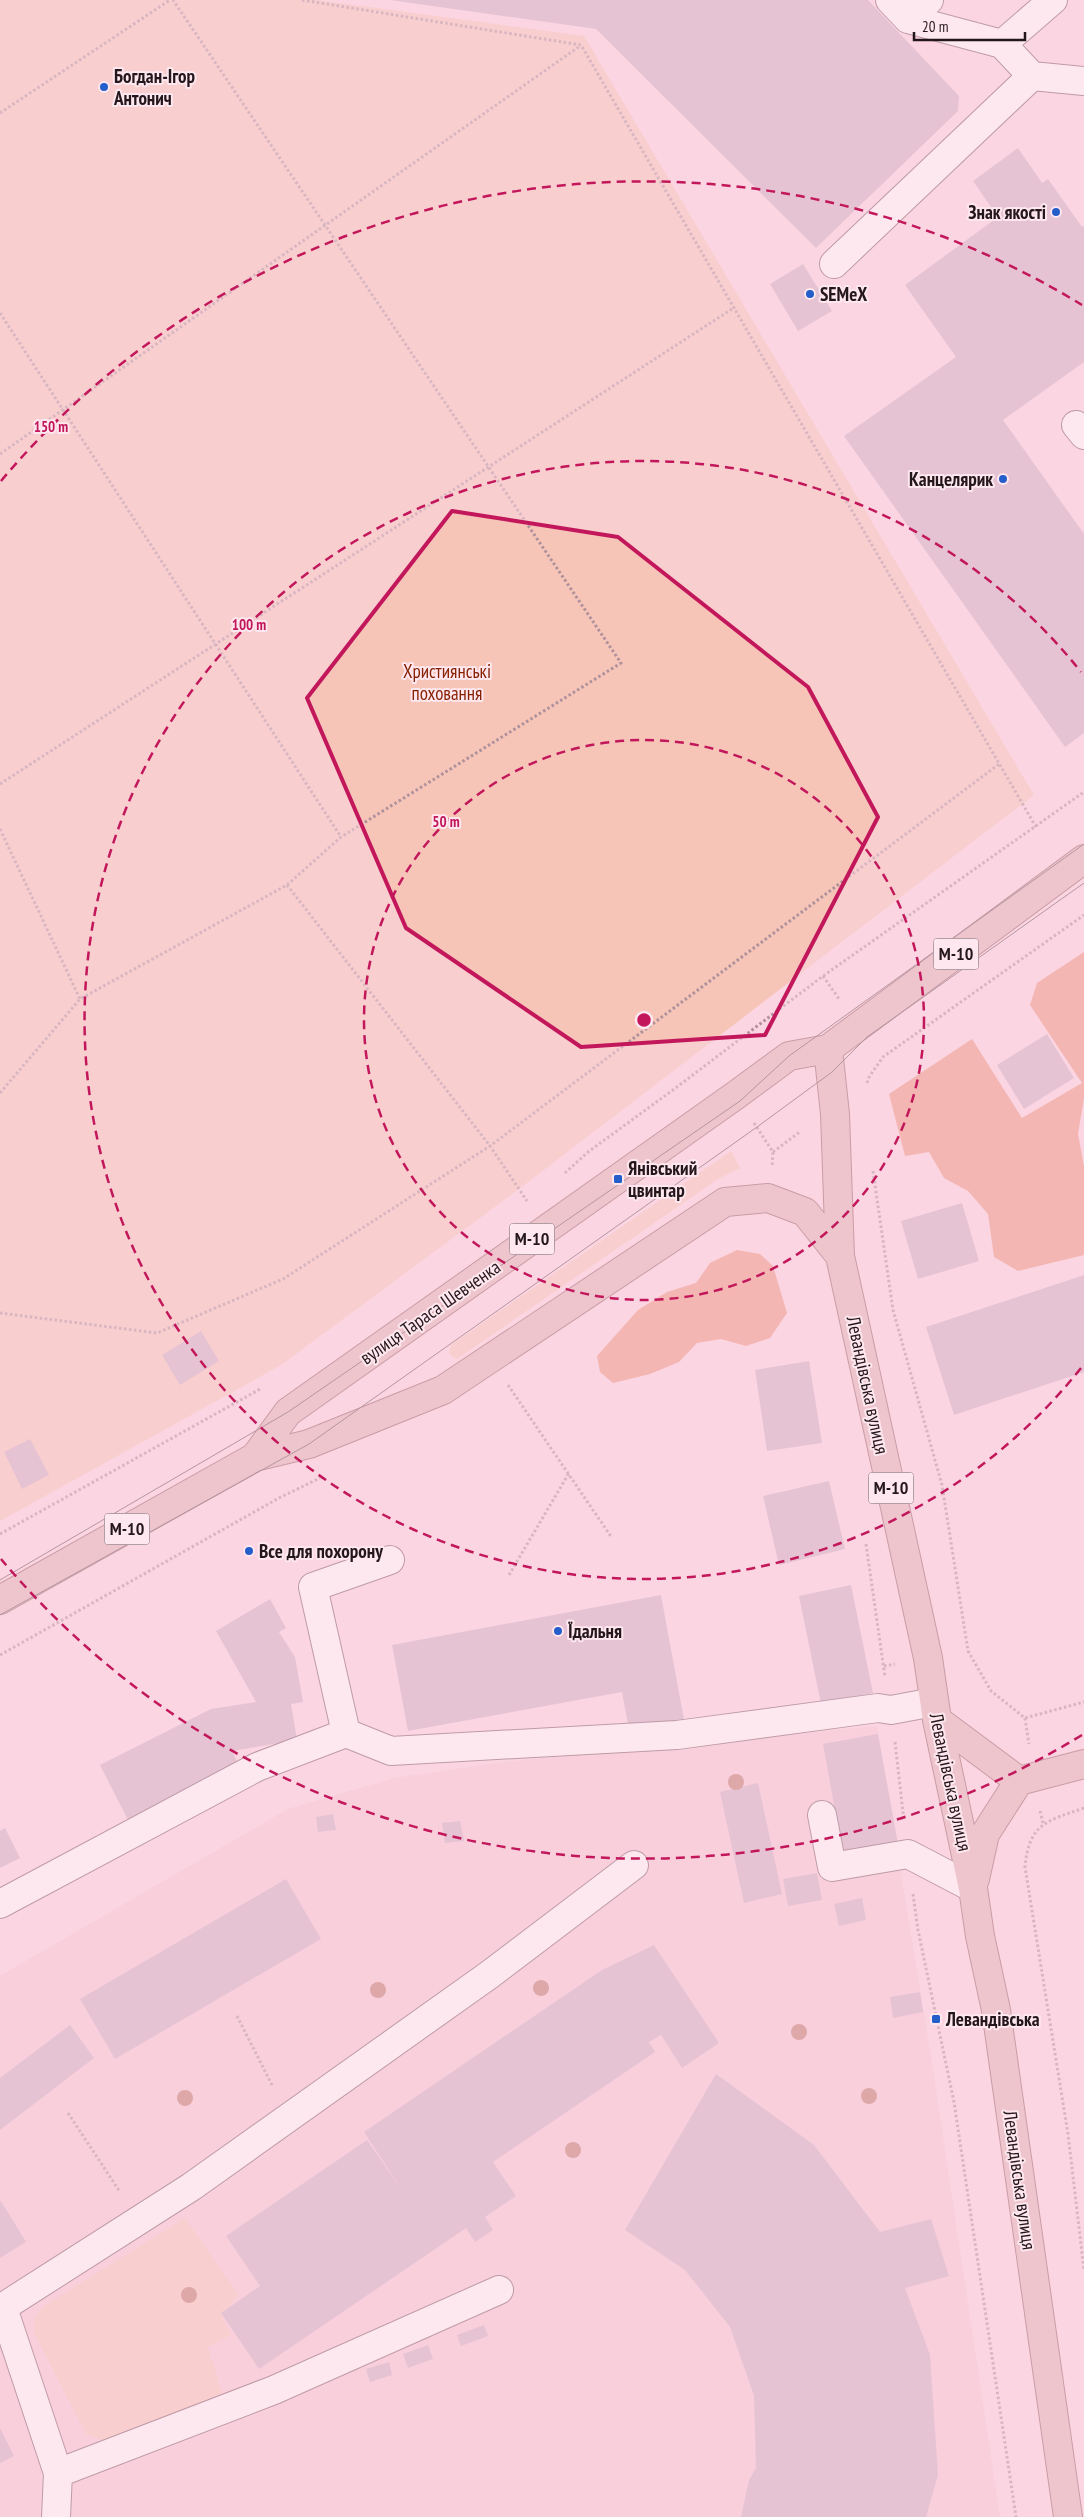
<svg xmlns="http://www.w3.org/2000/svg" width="1084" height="2517" viewBox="0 0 1084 2517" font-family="'PT Sans Narrow',sans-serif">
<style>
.built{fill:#f5c7d6}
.green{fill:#f7c5b8}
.forest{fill:#e9917b}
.building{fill:#ccadc2}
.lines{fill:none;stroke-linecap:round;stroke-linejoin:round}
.minor-casing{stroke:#755560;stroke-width:30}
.major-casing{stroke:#8f595d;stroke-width:30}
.path{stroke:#ae919a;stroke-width:3;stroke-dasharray:2.5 2.5;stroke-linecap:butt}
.minor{stroke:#fff;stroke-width:28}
.major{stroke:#deb0b3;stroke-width:28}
.tram{stroke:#5e4a50;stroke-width:1}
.tree{fill:#ba7165}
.marked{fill:none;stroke:#c2185b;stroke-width:4;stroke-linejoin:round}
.ring{fill:none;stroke:#c2185b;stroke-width:2.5;stroke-dasharray:9 6}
.poi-dot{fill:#245ecb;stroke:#fee7ee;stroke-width:2}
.labels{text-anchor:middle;stroke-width:4;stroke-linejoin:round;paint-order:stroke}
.shield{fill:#fee7ee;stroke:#65555a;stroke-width:1}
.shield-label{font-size:18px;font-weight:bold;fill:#24171b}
.poi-label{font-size:19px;font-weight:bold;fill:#24171b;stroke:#fee7ee;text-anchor:start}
.park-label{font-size:19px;fill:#851f00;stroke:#fee7ee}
.street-label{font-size:19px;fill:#24171b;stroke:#fee7ee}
.centre{fill:#c2185b;stroke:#fee7ee;stroke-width:2.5}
.ring-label{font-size:15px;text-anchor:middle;font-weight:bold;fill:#c2185b;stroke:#fee7ee;stroke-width:4;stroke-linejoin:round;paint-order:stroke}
</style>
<rect width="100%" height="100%" fill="#fbd5e1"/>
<!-- built -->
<path class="built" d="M877 1726 932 2063 1000 2517H0V1976L288 1809 394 1778 502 1762Z"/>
<!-- green -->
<path class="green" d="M0 0H317L584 36 1034 795 519 1189 281 1365 0 1521Z
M731 1151 740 1168 718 1179 457 1359 449 1354 451 1345Z
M185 2218 238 2294 222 2317 231 2335 208 2347 222 2393 109 2443 86 2434 34 2333V2319L44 2306Z"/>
<!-- forest -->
<path class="forest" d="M1084 952V1098L1078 1134 1084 1166V1255L1018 1271 994 1257 988 1214 968 1191 944 1178 929 1152 905 1156 889 1094 972 1039 1022 1118 1082 1083 1030 1005 1037 983Z
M737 1250 760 1254 773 1266 787 1313 770 1338 746 1346 721 1339 697 1343 679 1362 650 1374 613 1383 600 1372 597 1356 638 1310 667 1292 696 1283 710 1263Z"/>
<!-- building -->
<path class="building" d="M390 0H868L959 96 958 111 816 248 596 29Z
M1018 148 1042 183 1048 179 1082 227 1084 226V362L1003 420 1084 534V733L1065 747 844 436 956 357 905 285 998 217 973 181Z
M803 264 832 311 798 331 770 284Z
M1047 1034 1074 1078 1024 1109 997 1065Z
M962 1203 979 1261 918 1279 901 1221Z
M1084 1275V1372L954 1415 926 1327Z
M201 1331 219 1361 180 1385 162 1355Z
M809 1361 822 1443 767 1451 755 1370Z
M30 1439 49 1475 22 1489 4 1452Z
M829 1481 845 1549 779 1565 763 1496Z
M851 1585 873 1693 821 1704 799 1596Z
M661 1595 685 1725 630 1736 622 1692 408 1731 392 1645Z
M270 1599 286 1628 279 1632 295 1657 303 1702 291 1704 297 1740 232 1751 241 1770 131 1826 100 1765 211 1709 256 1702 216 1631Z
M878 1734 899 1849 844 1859 823 1744Z
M758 1783 782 1894 744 1903 720 1792Z
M333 1814 336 1830 318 1832 316 1817Z
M460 1821 464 1841 445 1843 442 1823Z
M5 1828 20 1858 0 1868V1831Z
M817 1873 822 1900 788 1906 783 1879Z
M286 1879 321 1939 115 2059 80 1999Z
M862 1898 866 1920 839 1926 834 1904Z
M654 1945 719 2043 682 2068 661 2035 649 2042 655 2052 493 2162 516 2196 485 2217 493 2230 475 2242 466 2228 259 2369 221 2313 260 2286 226 2236 367 2140 402 2190 364 2132 602 1970Z
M920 1992 923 2012 893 2018 890 1997Z
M70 2025 94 2058 0 2130V2078Z
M716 2074 814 2145 880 2232 931 2219 949 2276 905 2288 930 2355 938 2475 926 2517H741L749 2480 756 2468 754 2396 730 2327 685 2270 625 2230Z
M1 2201 26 2242 0 2258V2202Z
M484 2325 488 2336 461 2346 457 2335Z
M428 2345 433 2359 408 2368 403 2354Z
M389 2362 392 2375 370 2382 366 2369Z
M0 2428 14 2456 0 2463Z"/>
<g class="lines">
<defs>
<path id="minor" d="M890 0 908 19 1002 44 1032 76 1084 81
M908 19 929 0
M1002 44 1053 0
M834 264 1032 76
M1076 425 1084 435
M390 1560 313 1587 346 1733 391 1751 677 1735 878 1708 891 1710 934 1702
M822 1815 832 1867 908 1854 973 1888
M0 1904 257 1767 346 1733
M3 2308 58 2473 56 2517
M0 2309 191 2187 489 1975 634 1865
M58 2473 274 2390 499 2290"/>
<path id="major" d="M828 1049 835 1114 840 1256 928 1658 937 1720 973 1888 980 1936 996 2010 1068 2517
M255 1457 288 1412 736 1095 789 1056 828 1049 1084 859
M0 1600 255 1457 309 1444 443 1390 725 1202 768 1198 805 1212 840 1256
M937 1720 1019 1781
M975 1879 985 1834 1019 1781 1084 1764"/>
</defs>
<!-- minor casing -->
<use href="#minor" class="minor-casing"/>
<!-- major casing -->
<use href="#major" class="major-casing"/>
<!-- path -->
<path class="path" d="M302 0 581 45 1036 827
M0 113 170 0
M0 313 341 837
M0 454 580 46
M0 784 735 307
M0 829 80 999
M287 885 490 1146 527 1201
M823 976 839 999
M867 1083 869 1077 883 1057 1084 915
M0 1093 80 999 287 885 341 837 621 663 173 0
M754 1123 773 1152 772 1166
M773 1152 801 1131
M873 1171 893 1310 942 1485 968 1651 991 1691 1025 1718 1084 1702
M565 1173 588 1152 677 1087 823 976 1084 792
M0 1313 157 1333 283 1279 490 1146 999 764
M508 1385 612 1538
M0 1534 262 1388
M866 1544 885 1677
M509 1575 569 1473
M0 1655 279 1498 320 1478
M884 1666 895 1664
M1025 1718 1029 1744
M895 1742 904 1821
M1084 1808C1047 1821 1029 1823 1025 1867L1068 2134 1084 2270
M1040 1811 1043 1823
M913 1894 918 1930 954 2102 1016 2517
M237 2016 273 2087
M68 2113 120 2192"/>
<!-- minor -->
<use href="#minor" class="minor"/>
<!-- major -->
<use href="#major" class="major"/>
<!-- tram -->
<path class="tram" d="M0 1580 288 1412 740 1101 789 1056 1084 844
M0 1615 309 1444 757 1127 832 1072 867 1037 1084 883"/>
</g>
<!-- trees -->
<g class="tree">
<circle cx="736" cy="1782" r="8"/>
<circle cx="541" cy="1988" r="8"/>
<circle cx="378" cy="1990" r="8"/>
<circle cx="799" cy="2032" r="8"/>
<circle cx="869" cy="2096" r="8"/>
<circle cx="185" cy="2098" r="8"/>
<circle cx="573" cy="2150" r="8"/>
<circle cx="189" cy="2295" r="8"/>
</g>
<!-- marked area -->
<path d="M0 0H1084V2517H0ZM452 511 618 537 808 687 878 817 765 1035 581 1047 406 928 307 698Z" fill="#fbd5e1" fill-opacity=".55" fill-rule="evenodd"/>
<path class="marked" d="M452 511 618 537 808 687 878 817 765 1035 581 1047 406 928 307 698Z"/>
<!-- distance rings -->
<g class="ring">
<circle cx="644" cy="1020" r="280"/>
<path d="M1081 1368A559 559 0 1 1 1081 672"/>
<path d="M1082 1735A839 839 0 0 1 1 1559M1 481A839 839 0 0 1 1082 305"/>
</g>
<!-- markers -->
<g class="poi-dot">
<circle cx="104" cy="87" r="5"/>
<circle cx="1056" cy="212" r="5"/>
<circle cx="810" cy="294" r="5"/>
<circle cx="1003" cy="479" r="5"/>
<rect x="613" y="1174" width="10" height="10" rx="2.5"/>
<circle cx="249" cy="1551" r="5"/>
<circle cx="558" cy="1631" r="5"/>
<rect x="931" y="2014" width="10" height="10" rx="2.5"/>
</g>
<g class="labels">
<!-- shield labels -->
<g class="shield">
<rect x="933.5" y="938.5" width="45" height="31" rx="4"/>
<rect x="509.5" y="1223.5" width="45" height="31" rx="4"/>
<rect x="868.5" y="1472.5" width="45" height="31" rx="4"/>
<rect x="104.5" y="1513.5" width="45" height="31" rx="4"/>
</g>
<g class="shield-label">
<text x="956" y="960">М-10</text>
<text x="532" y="1245">М-10</text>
<text x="891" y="1494">М-10</text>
<text x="127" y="1535">М-10</text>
</g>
<!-- poi labels -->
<g class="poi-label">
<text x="114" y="83">Богдан-Ігор<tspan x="114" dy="22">Антонич</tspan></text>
<text x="1046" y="219" text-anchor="end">Знак якості</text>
<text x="820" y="301">SEMeX</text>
<text x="993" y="486" text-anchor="end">Канцелярик</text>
<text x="628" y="1175">Янівський<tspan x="628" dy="22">цвинтар</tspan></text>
<text x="259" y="1558">Все для похорону</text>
<text x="568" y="1638">Їдальня</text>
<text x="946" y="2026">Левандівська</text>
</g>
<!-- park labels -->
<g class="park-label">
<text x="447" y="678">Християнські<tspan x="447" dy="22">поховання</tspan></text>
</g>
<!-- street labels -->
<g class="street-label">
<text transform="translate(430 1312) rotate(-35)" y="7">вулиця Тараса Шевченка</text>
<text transform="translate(868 1385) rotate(78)" y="7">Левандівська вулиця</text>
<text transform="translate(951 1782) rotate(78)" y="7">Левандівська вулиця</text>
<text transform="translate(1020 2180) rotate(82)" y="7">Левандівська вулиця</text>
</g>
</g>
<circle cx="644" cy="1020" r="8" class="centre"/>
<g class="ring-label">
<text x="51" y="432">150 m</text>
<text x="249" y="630">100 m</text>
<text x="446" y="827">50 m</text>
</g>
<!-- scale -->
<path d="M914 32v8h111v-8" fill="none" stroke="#24171b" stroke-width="2.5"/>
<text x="922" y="32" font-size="15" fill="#24171b" stroke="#fee7ee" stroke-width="4" paint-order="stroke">20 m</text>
</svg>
